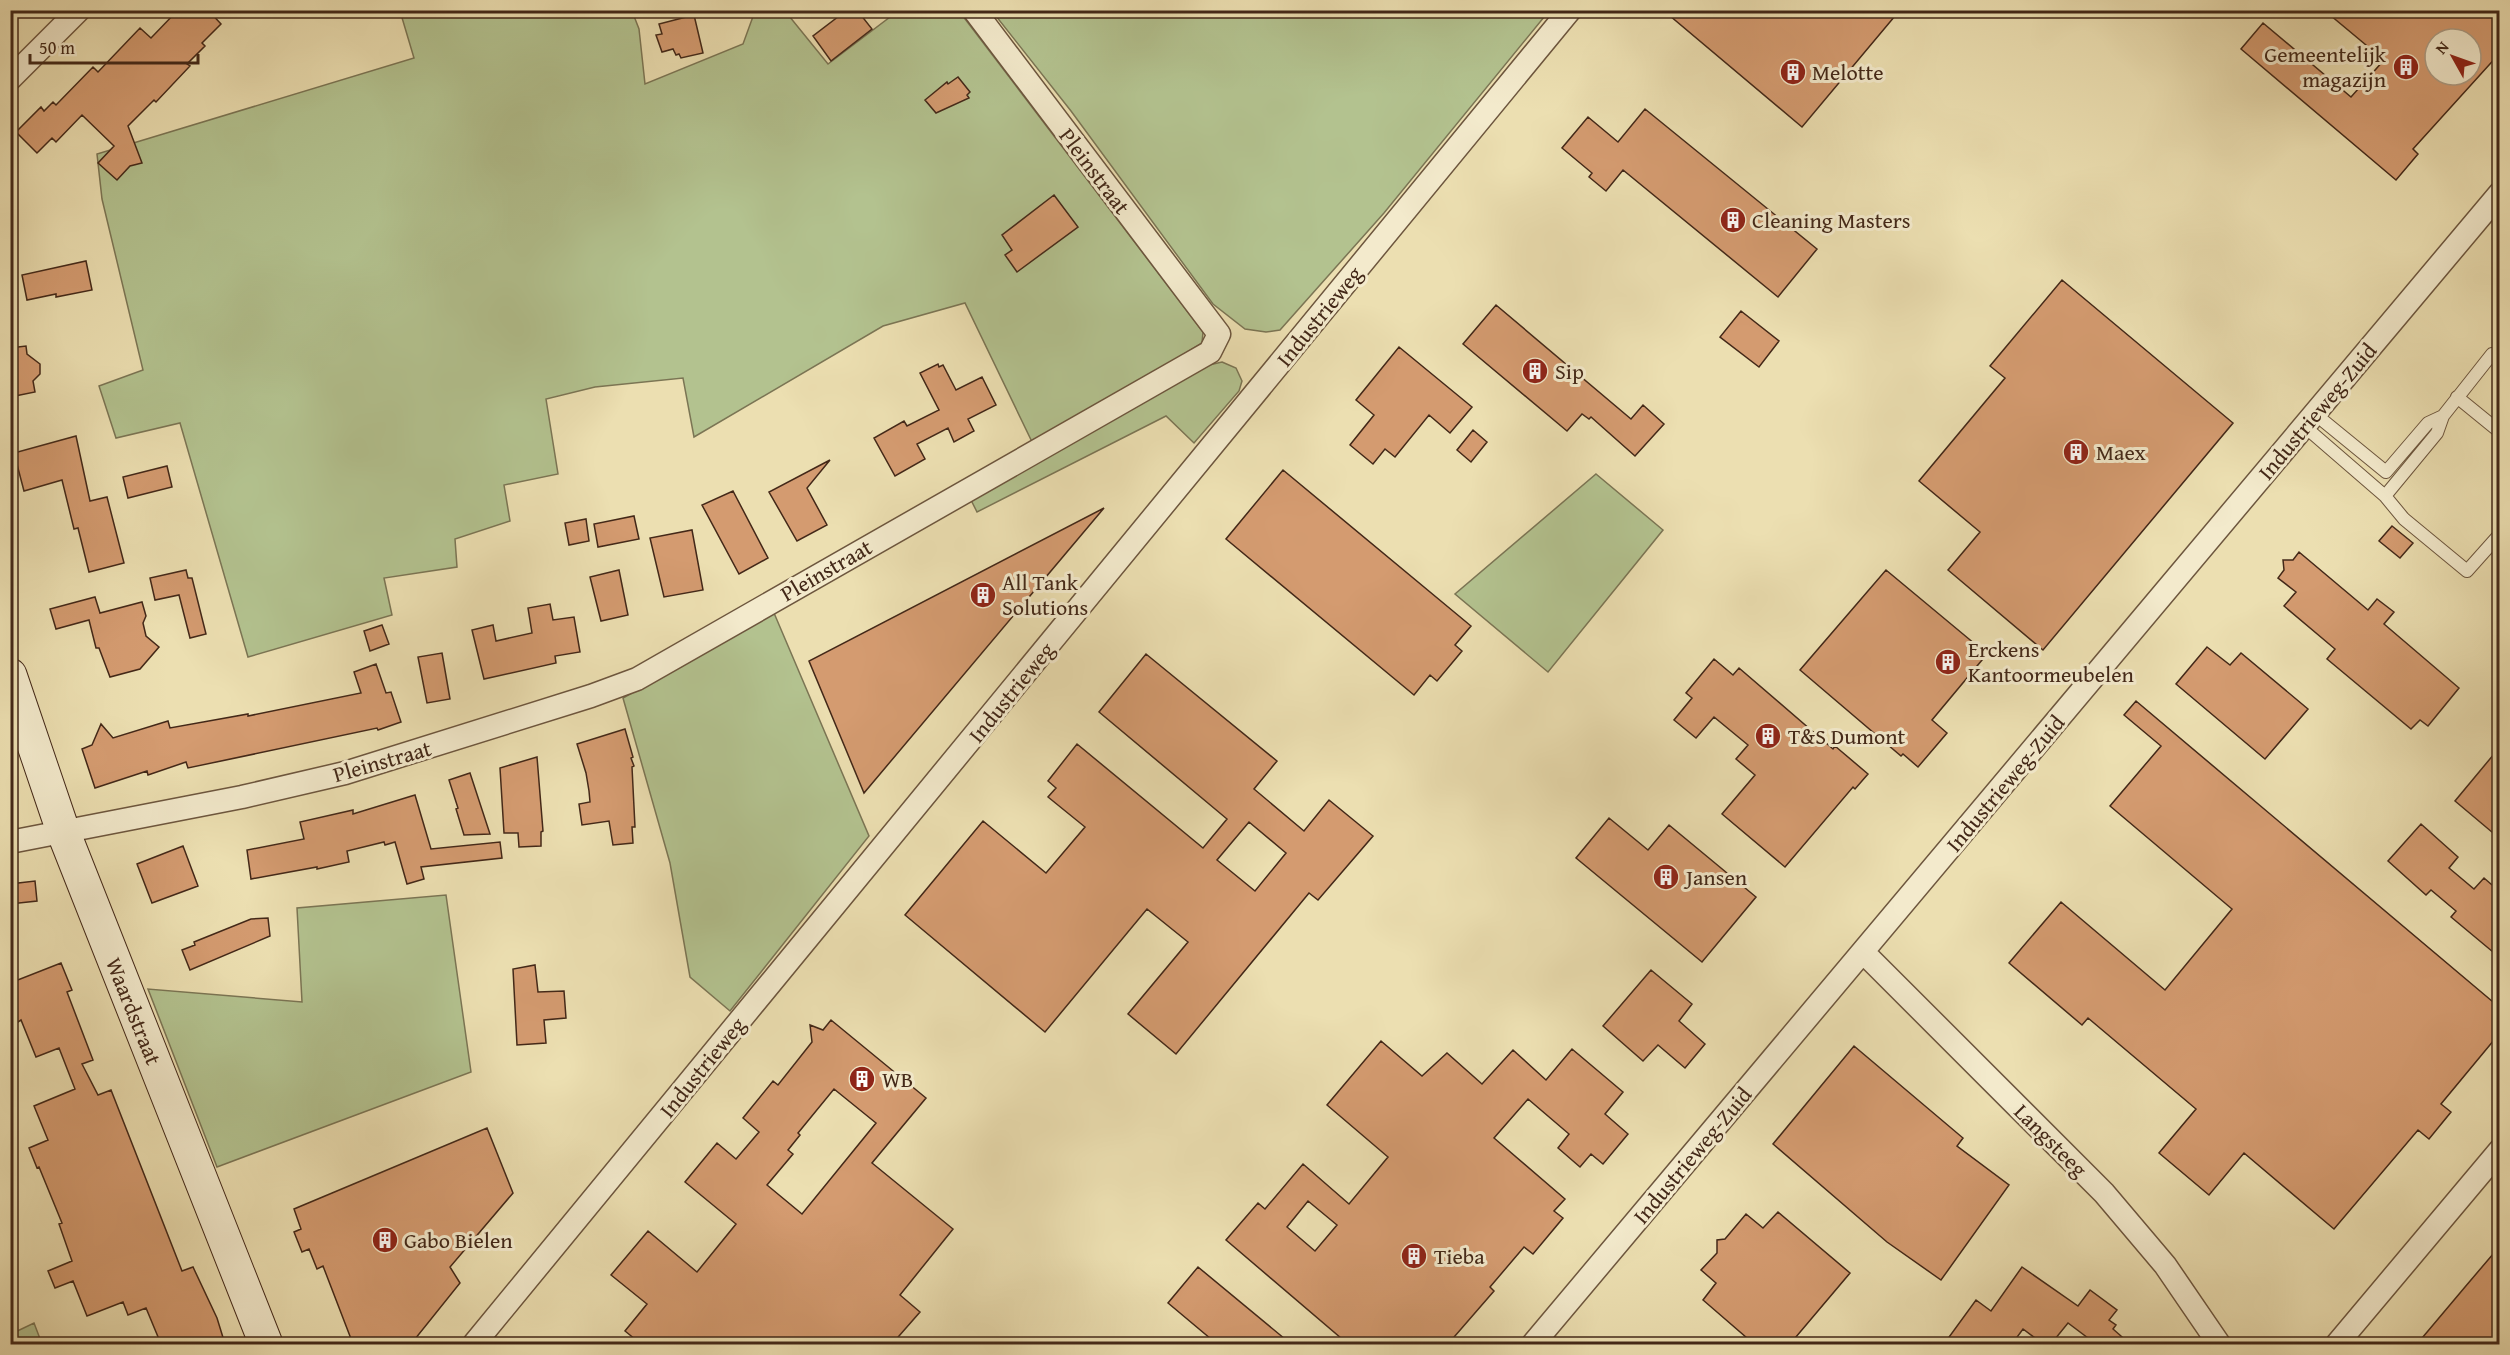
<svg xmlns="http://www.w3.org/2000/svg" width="2510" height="1355" viewBox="0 0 2510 1355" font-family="'Gentium Book Plus',serif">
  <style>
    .green { fill: #b3c28f; stroke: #7b7554; stroke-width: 1.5 }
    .building { fill: #d49b70; stroke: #432818; stroke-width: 1.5; fill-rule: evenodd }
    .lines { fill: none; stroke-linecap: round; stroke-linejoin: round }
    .lane-casing { stroke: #6d563e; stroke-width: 14 }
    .street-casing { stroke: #6d563e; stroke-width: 25 }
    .secondary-casing { stroke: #432818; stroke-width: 35 }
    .lane { stroke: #f3eacc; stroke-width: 12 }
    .street { stroke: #f3eacc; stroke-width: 22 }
    .secondary { stroke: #f3eacc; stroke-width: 33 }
    .labels { text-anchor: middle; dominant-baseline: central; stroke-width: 6; stroke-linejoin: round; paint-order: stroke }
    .poi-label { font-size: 22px; fill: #432818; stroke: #f3eacc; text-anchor: start }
    .street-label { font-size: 22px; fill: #432818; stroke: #f3eacc }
  </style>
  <rect width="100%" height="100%" fill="#ecdfb1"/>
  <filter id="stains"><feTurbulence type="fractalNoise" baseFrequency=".00333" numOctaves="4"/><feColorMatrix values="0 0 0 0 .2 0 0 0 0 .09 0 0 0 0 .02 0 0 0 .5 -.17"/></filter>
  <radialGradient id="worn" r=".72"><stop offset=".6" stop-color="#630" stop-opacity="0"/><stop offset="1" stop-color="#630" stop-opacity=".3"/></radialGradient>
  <path class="green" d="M400,11H632L639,29L645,84L743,44L755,11H785L828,64L898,11H959L1203,332L1202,343L1034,446L965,303L883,326L694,437L683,378L595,387L546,399L558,474L504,485L510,521L455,539L457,567L384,578L392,615L248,657L180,423L116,438L99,386L143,370L102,199L97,154L414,58Z
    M992,11H1549L1384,213L1280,330L1266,332L1245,329L1213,304L1071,111Z
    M1222,362L1236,368L1242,381L1239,391L1194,443L1166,416L977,512L971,500L1209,365Z
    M1596,474L1663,530L1548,672L1455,594Z
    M774,613L869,836L730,1011L690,977L670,863L623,698Z
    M446,895L471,1072L217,1167L148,989L302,1002L297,908Z
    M34,1323L42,1344H11V1334Z"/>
  <path class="building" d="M178,10H208L221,24L202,43L205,46L187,64L190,66L156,102L154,100L128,126L142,163L130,166L117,180L98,163L114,146L82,115L56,142L52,138L37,153L16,132L41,107L44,111L53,102L56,105L93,67L98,72L140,28L151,38Z
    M847,10H857L872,29L831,61L813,36Z
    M1663,10H1900L1802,127Z
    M2324,10H2499V54L2413,149L2418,154L2396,180L2241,49L2263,23L2351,97L2384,60ZM2435,39H2471V75H2435Z
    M694,15L703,53L681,58L679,54L676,55L673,49L662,52L656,35L662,34L659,24Z
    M958,77L970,92L967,95L969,98L936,113L925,100L947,82L948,84Z
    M1645,109L1817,249L1778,297L1623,170L1606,191L1589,177L1592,173L1562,148L1588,117L1618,142Z
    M1054,195L1078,227L1017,272L1005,255L1012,250L1002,235Z
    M86,261L92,290L56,297V294L27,300L22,275Z
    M2062,280L2233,423L2043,650L1948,570L1980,532L1919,481L2005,378L1990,366Z
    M1496,305L1631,419L1643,405L1664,424L1635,456L1591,417L1589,419L1582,414L1567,431L1463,344Z
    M1741,311L1779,341L1759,367L1720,337Z
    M26,346L27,354L40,364V374L33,381L35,392L10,397V348Z
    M1399,347L1472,407L1450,433L1429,415L1395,457L1385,449L1373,464L1350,445L1374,415L1356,400Z
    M938,364L939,367L943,365L956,390L982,377L996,405L968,419L974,431L954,442L948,428L917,444L925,459L895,476L874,438L904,421L907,426L939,410L920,373Z
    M1473,430L1487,442L1471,462L1457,450Z
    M76,436L90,501L107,497L124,563L89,572L78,528L74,529L62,480L24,491L14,453Z
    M830,460L807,488L827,525L797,541L769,492Z
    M167,466L172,487L128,498L123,477Z
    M1283,470L1471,626L1455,645L1462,651L1437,681L1430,675L1414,695L1226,539Z
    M733,491L768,558L739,574L702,505Z
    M1104,508L864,793L809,661Z
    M634,516L639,539L598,547L594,524Z
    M586,519L589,541L569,545L565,523Z
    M2392,526L2413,543L2400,558L2379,541Z
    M692,530L703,590L664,597L650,538Z
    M2299,552L2368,610L2377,599L2394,612L2384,624L2459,688L2428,726L2420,720L2411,729L2327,659L2335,649L2284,606L2296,592L2278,578L2284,570L2283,560H2293Z
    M186,570L188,578H192L206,634L190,638L179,595L155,600L150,578Z
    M619,570L628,615L601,621L590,577Z
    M1886,570L1987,654L1932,720L1947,733L1918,767L1903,754L1901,756L1800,670Z
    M95,597L100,613L142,602L146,616L143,623L146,636L159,647L140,669L110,677L99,648H96L89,620L56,629L50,609Z
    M550,604L553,620L574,617L580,652L555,656L556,663L484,679L472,630L493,625L496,641L532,633L528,608Z
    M382,625L389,644L370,651L364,631Z
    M2207,647L2230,665L2241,653L2308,709L2265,759L2176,684Z
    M442,653L450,699L427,703L418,657Z
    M1146,654L1277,761L1254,789L1304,831L1329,800L1373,836L1318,900L1309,893L1176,1054L1128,1014L1188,942L1147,909L1045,1032L905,915L983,821L1046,873L1085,827L1048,797L1056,788L1048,781L1077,744L1203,848L1227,819L1099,712ZM1249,822L1286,853L1255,891L1217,860Z
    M1714,659L1733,675L1739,668L1833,749L1835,746L1868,774L1855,789L1853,787L1785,867L1722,814L1755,775L1736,759L1748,745L1714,717L1696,738L1674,720L1692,698L1686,693Z
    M376,664L386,693L391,692L401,722L378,730L377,728L188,768L186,762L148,775L147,771L95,788L82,749L92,745L101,724L113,738L168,721L170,728L248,714V716L361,693L354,672Z
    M2136,701L2499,1007V1034L2441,1104L2451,1112L2429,1139L2418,1130L2334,1229L2244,1153L2209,1195L2159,1153L2196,1109L2088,1018L2082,1025L2009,963L2061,902L2165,990L2232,909L2110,806L2161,746L2124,715Z
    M625,729L633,757L631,758L634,766L632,767L635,827H632L633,843L613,845L609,821L582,825L579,804L590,802L589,791L586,773L577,744Z
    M2499,748V838L2455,801Z
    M537,757L543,831L541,832V846L519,847L518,833H504L500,768Z
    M470,773L490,834L464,835L456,809L458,808L449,780Z
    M415,795L431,849L500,842L502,858L421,867L424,879L407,884L395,842L385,845L384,842L347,851L349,862L317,869V867L251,879L247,850L304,839L300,822L353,810V814Z
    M1609,818L1648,850L1669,825L1756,897L1702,962L1576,858Z
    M2421,824L2458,857L2449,868L2474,889L2484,878L2499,891V957L2451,917L2456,911L2431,890L2426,895L2388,861Z
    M183,846L198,886L152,903L137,864Z
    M35,881L37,901L10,904V884Z
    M268,918L270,936L190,970L182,950L195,945L194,942L251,919Z
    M61,963L72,990L67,992L93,1060L82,1064L98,1095L111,1090L182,1271L193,1267L217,1318L225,1344H161L146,1308L128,1315L123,1302L87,1316L73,1281L55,1288L48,1271L72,1261L59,1224L62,1223L39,1167L37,1168L29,1148L48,1140L34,1106L75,1089L59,1048L36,1057L21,1020L18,1022L10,1003V983Z
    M535,965L538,992L564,991L566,1018L544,1020L546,1043L517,1045L513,969Z
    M1651,970L1692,1004L1679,1021L1705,1044L1685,1068L1658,1045L1643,1061L1603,1026Z
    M831,1020L926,1098L872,1163L953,1229L900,1295L920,1312L892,1344H641L625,1331L647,1304L611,1275L648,1231L697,1272L736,1224L685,1182L717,1143L736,1159L759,1132L743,1118L773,1081L778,1085L812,1042L810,1025L823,1030ZM834,1089L876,1123L802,1214L767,1185L793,1154L788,1150L800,1135L798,1133Z
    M1381,1041L1422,1076L1447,1053L1482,1084L1513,1050L1546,1080L1572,1049L1623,1092L1605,1114L1628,1134L1603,1164L1591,1154L1580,1167L1558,1148L1569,1134L1528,1099L1494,1138L1565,1199L1554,1211L1563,1218L1533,1254L1524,1247L1490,1287L1494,1291L1448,1344H1348L1226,1240L1258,1203L1265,1209L1303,1164L1349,1204L1388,1157L1327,1105ZM1308,1201L1337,1225L1315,1251L1287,1227Z
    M1854,1046L1963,1138L1957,1146L2009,1185L1941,1280L1887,1242L1773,1144Z
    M487,1128L513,1193L450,1267L460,1283L411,1344H353L323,1266L317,1269L309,1249L302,1252L294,1232L301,1229L294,1209Z
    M1778,1212L1850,1273L1790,1344H1754L1703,1300L1716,1283L1701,1270L1717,1253V1240L1725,1239L1746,1214L1763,1228Z
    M2499,1247V1344H2417L2465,1287Z
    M1198,1267L1291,1344H1217L1168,1303Z
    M2022,1267L2078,1306L2090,1290L2117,1310L2109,1320L2116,1325L2113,1329L2130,1344H2096L2068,1323L2051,1344H2043L2023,1329L2012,1344H1944L1976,1300L1991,1311Z"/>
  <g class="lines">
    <g class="lane-casing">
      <path id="lane" d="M2457,397L2500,432
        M2315,414L2386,472L2428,423L2443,416
        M2304,426L2385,496L2404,519L2467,571L2500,534
        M2385,496L2437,433L2443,416L2492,354L2500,360"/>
    </g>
    <g class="street-casing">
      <path id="street" d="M10,79L79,10
        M10,842L242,797L345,773L591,696L637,679L1210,352L1219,334L974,10
        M1863,952L2104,1193L2165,1265L2219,1344
        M474,1344L1570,10
        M1533,1344L2500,193
        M2337,1344L2500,1150"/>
    </g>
    <g class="secondary-casing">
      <path id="secondary" d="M10,675L63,831L266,1344"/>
    </g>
    <use href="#lane" class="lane"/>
    <use href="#street" class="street"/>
    <use href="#secondary" class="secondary"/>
  </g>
  <defs>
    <g id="building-disc" transform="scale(1.35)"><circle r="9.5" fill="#8f2418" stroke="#f3eacc"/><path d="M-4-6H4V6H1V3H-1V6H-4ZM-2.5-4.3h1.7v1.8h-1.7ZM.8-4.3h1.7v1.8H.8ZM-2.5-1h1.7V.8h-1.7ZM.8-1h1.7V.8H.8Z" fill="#fff"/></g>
  </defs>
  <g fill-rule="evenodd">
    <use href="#building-disc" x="2406" y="67"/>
    <use href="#building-disc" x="1793" y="72"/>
    <use href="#building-disc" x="1733" y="220"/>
    <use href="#building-disc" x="1535" y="371"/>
    <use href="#building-disc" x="2076" y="452"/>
    <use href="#building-disc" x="983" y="595"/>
    <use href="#building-disc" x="1948" y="662"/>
    <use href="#building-disc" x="1768" y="736"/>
    <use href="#building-disc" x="1666" y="877"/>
    <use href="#building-disc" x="862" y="1079"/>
    <use href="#building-disc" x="385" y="1240"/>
    <use href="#building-disc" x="1414" y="1256"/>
  </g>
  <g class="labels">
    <g class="poi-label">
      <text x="2386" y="54" text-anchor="end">Gemeentelijk<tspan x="2386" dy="25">magazijn</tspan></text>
      <text x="1812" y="72">Melotte</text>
      <text x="1752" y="220">Cleaning Masters</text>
      <text x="1555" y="371">Sip</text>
      <text x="2096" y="452">Maex</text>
      <text x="1002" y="582">All Tank<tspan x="1002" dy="25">Solutions</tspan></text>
      <text x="1968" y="649">Erckens<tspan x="1968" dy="25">Kantoormeubelen</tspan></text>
      <text x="1788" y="736">T&amp;S Dumont</text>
      <text x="1686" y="877">Jansen</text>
      <text x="882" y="1079">WB</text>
      <text x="404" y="1240">Gabo Bielen</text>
      <text x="1434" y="1256">Tieba</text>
    </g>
    <g class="street-label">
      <text transform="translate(1095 171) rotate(53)">Pleinstraat</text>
      <text transform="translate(1319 316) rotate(-51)">Industrieweg</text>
      <text transform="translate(2317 411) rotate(-50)">Industrieweg-Zuid</text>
      <text transform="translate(826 570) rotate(-30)">Pleinstraat</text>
      <text transform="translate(1011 692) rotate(-51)">Industrieweg</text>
      <text transform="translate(382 761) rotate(-16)">Pleinstraat</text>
      <text transform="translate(2005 783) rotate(-50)">Industrieweg-Zuid</text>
      <text transform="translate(134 1011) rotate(68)">Waardstraat</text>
      <text transform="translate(702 1067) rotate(-51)">Industrieweg</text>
      <text transform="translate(2051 1140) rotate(45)">Langsteeg</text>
      <text transform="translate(1692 1155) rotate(-50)">Industrieweg-Zuid</text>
    </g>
  </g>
  <rect width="2510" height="1355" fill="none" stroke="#ecdfb1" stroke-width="36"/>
  <rect x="12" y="12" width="2486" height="1331" fill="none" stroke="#432818" stroke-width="3"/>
  <rect x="18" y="18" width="2474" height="1319" fill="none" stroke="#432818" stroke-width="1.5"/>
  <g transform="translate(2453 57) rotate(310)"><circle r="28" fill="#f3eacc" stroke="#ad9c84" stroke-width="1.5"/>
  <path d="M0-4.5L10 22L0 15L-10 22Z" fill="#8f2418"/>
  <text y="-9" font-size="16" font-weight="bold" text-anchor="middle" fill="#432818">N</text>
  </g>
  <path d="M30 54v9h168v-9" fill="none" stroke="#432818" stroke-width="3"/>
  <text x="39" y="54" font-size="18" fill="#432818" stroke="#f3eacc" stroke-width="4.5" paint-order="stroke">50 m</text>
  <rect width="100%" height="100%" filter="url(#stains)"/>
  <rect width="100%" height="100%" fill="url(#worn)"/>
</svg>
